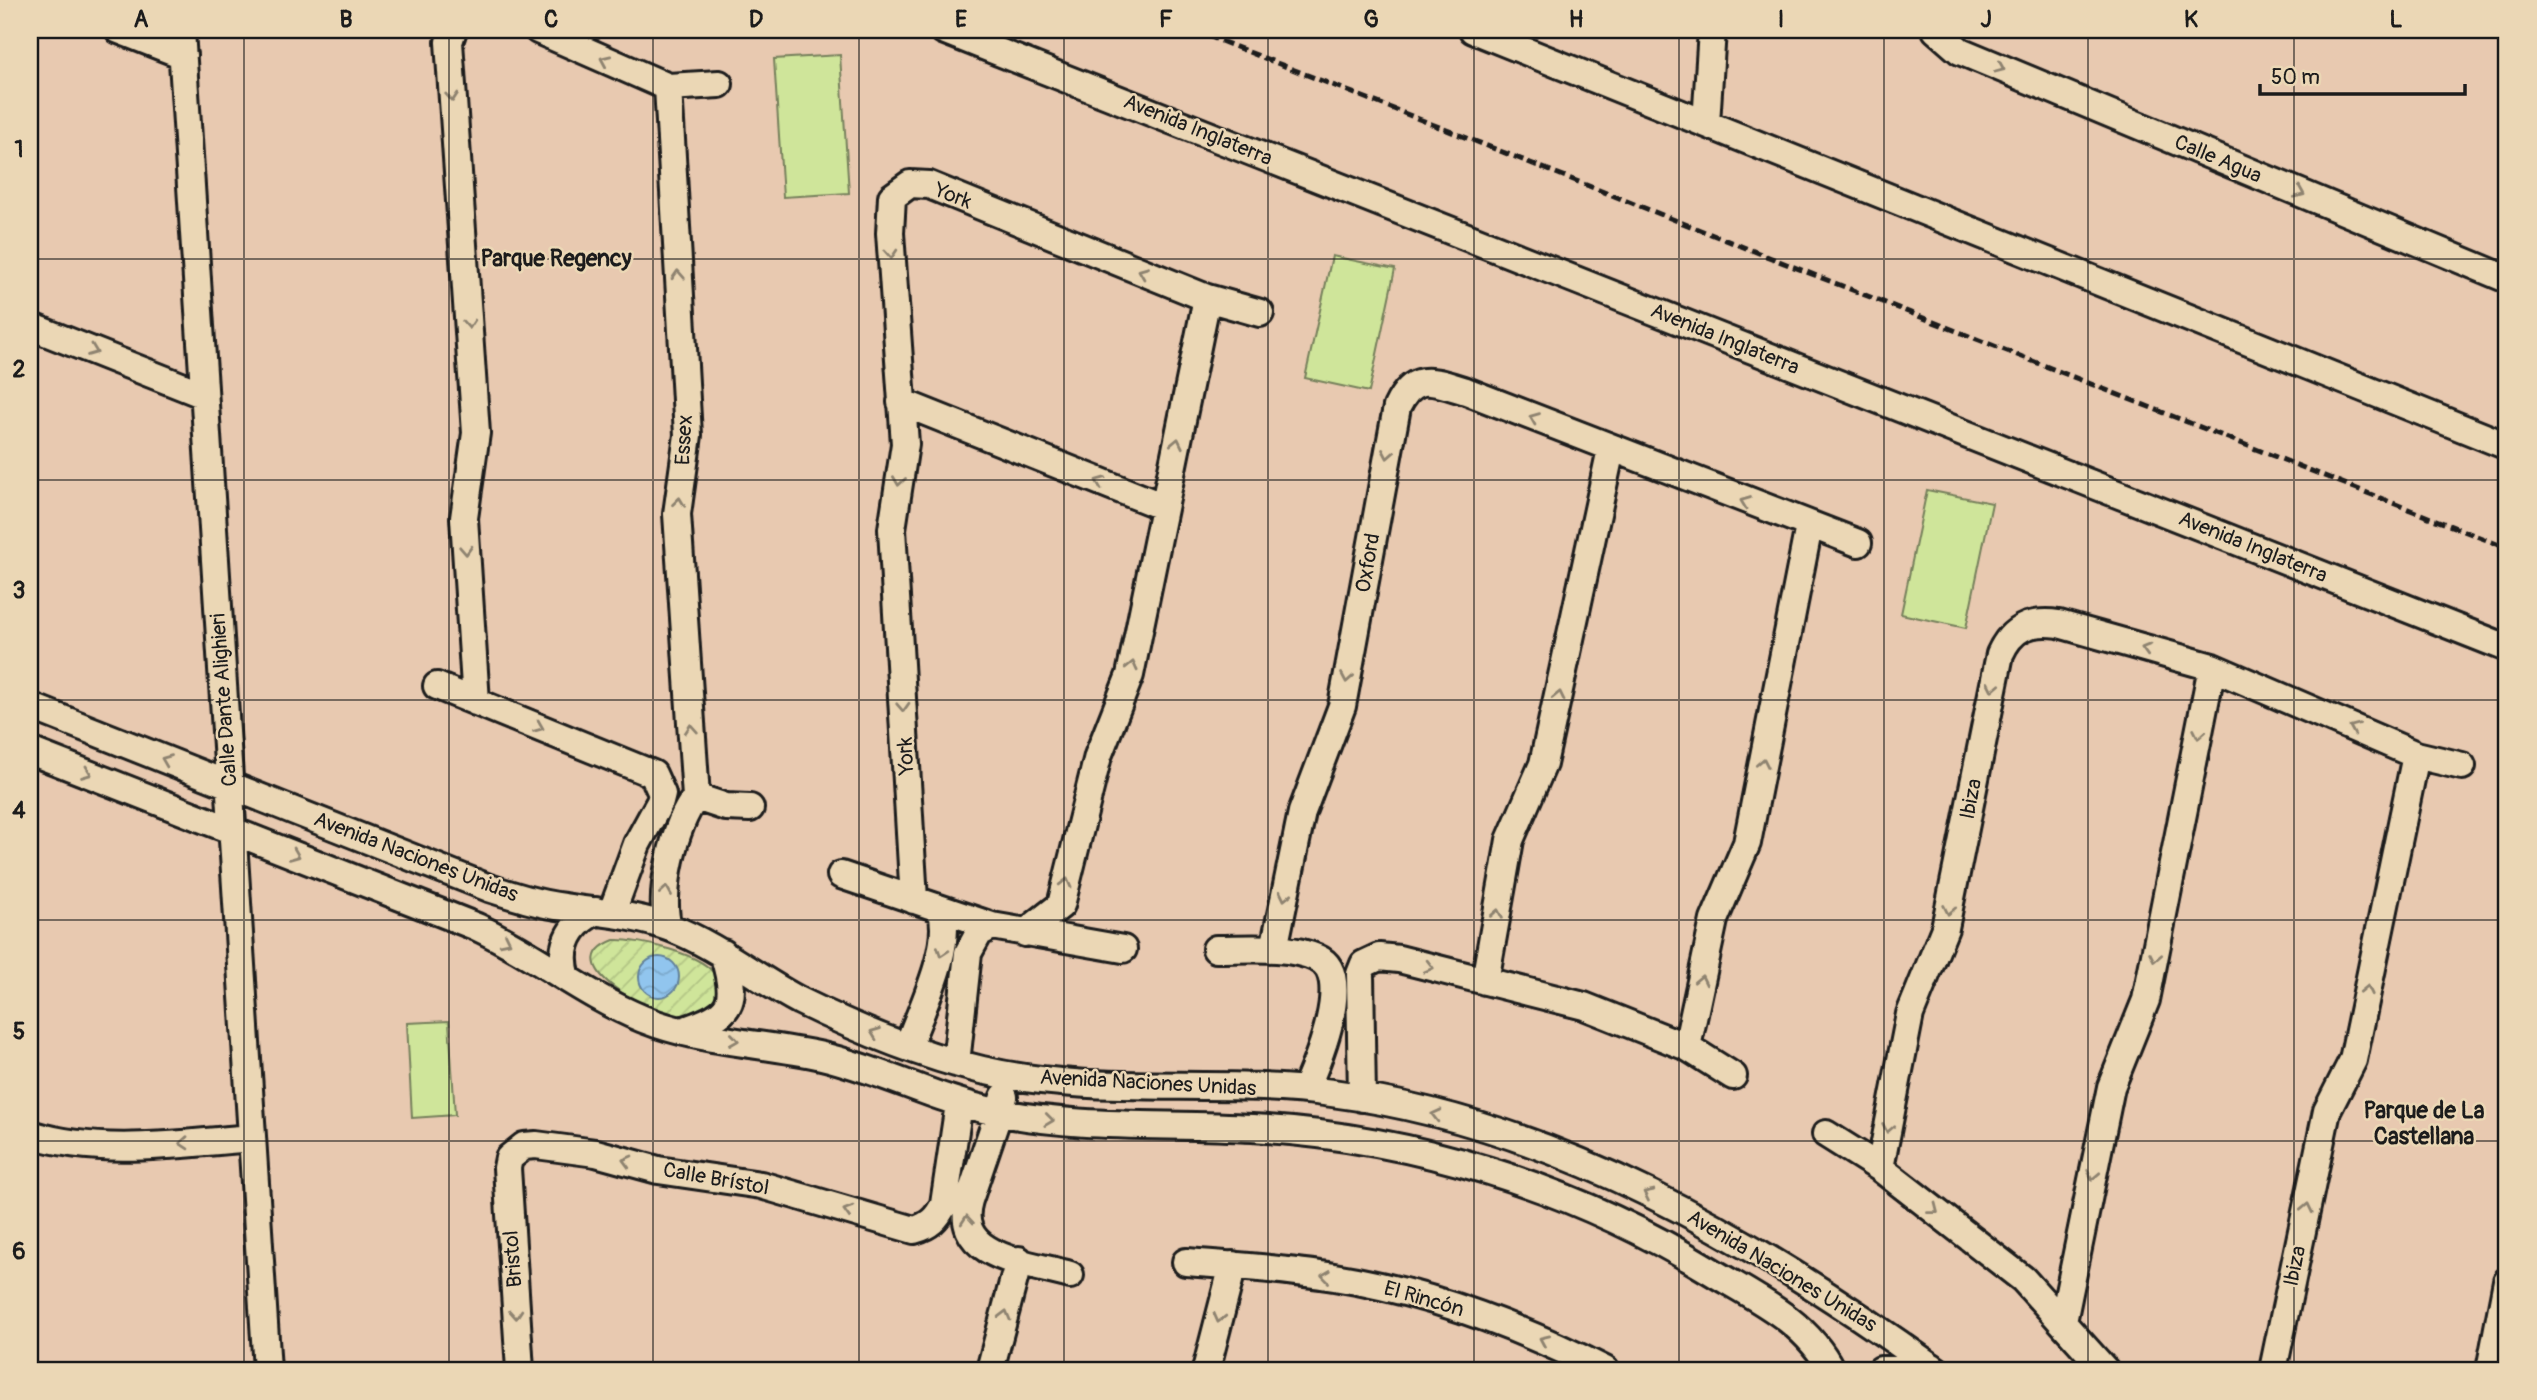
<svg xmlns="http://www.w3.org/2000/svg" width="2537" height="1400" viewBox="0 0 2537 1400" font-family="Pangolin,sans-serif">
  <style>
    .grass { fill: #cfe59a; stroke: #76805b; stroke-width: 2 }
    .garden { fill: url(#garden-furrows); stroke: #76805b; stroke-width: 2 }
    .water { fill: url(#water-waves); stroke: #62819a; stroke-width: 2 }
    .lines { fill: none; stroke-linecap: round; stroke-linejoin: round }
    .minor-casing { stroke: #1c1c1c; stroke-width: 32 }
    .minor { stroke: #ebd7b5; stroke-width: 26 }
    .rail { stroke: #1c1c1c; stroke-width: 5; stroke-dasharray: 10 5; stroke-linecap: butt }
    .oneway { stroke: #8e8370 }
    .grid { fill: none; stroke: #1c1c1c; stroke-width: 2; stroke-opacity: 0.55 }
    .labels { text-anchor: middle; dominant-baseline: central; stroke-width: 5; stroke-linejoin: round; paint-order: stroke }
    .street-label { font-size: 21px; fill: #1c1c1c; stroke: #ebd7b5 }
    .neighbourhood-label { font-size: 23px; font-weight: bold; fill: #1c1c1c; stroke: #ebd7b5 }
    .neatline { fill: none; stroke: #1c1c1c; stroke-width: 2.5 }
    .grid-label { font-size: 23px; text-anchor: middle; font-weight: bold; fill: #1c1c1c }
  </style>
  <defs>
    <pattern id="garden-furrows" width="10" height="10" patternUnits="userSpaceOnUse" patternTransform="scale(1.75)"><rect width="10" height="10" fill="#cfe59a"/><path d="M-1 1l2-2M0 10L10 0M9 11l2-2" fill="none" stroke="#b1c484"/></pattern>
    <pattern id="water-waves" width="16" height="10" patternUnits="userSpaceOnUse" patternTransform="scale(1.75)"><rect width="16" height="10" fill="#91c5ee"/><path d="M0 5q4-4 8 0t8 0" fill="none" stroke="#7ca9cc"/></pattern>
  </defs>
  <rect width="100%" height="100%" fill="#e8c9b0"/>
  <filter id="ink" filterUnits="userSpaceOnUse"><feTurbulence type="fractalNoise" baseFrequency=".0143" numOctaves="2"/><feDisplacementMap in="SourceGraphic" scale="14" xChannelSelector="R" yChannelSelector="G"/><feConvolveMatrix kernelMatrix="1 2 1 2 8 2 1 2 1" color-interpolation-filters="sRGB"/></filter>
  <g filter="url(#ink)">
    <path class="grass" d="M840,55L849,193L783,197L774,59Z
      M1332,256L1395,269L1369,392L1305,378Z
      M1927,490L1992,503L1966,628L1901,614Z
      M449,1021L455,1115L412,1118L407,1023Z"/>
    <path class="garden" d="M614,940C638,939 706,954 716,977C720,985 721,996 722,1005C711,1008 692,1018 680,1017C654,1016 552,964 614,940Z"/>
    <path class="water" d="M639 977a20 20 0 1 1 40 0a20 20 0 1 1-40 0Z"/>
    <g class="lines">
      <g class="minor-casing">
        <path id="minor" d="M119,30L183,55
          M181,30L267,1370
          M453,30L449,42L476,433L464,518L476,702
          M538,30L668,87L719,84
          M943,30L2507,648
          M1473,30L2507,446
          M1936,30L1960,51L2507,279
          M668,87L688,435L677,514L696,797C674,824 658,894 668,927
          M1706,123L1712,30
          M30,326L204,395
          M901,402L1164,507
          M437,686L653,774L662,794L660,802L637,844L612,912
          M30,706L489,888C514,896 539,904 564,907C602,913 636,915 671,928C718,946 756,978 800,1001C857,1029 920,1055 982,1070C1097,1097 1216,1077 1332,1093C1555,1122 1757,1241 1936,1370
          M30,751L477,927C535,954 584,995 643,1019C700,1042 763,1043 822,1056C882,1070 936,1100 997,1112C1081,1129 1166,1123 1252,1128C1413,1137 1571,1186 1709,1270C1755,1298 1807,1321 1831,1370
          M696,797L726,807L750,808
          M841,875L992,926L1123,949
          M914,900L892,529L905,444L890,233L892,197L910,184L929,185L1207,298L1260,313
          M1025,933L1061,905L1098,756L1130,675L1207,298
          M1216,949C1248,949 1287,945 1317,958C1355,974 1317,1063 1305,1090
          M1274,949L1302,812L1342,706L1397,407C1414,371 1433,381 1466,391L1858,543
          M567,978C558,949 568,925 596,911
          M1485,981L1510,840L1543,764L1611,449
          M682,1031C733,1014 739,1005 723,953
          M908,1046C921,1009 954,945 941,909
          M1687,1047L1714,920L1747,843L1809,526
          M956,1063L968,953L979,933L992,926
          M1004,1097L969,1200C952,1258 1029,1263 1070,1275
          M1362,1098L1360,974L1364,964L1379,957L1399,959L1584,1006L1687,1047L1733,1076
          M30,1134C102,1156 177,1144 252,1138
          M1826,1134L1880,1168L2023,1279L2105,1370
          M1880,1168L1910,1014L1945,928L2000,654C2012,627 2031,620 2059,624L2212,667L2416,755L2462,766
          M1186,1262C1236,1266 1285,1269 1334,1277C1429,1292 1520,1327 1605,1370
          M2063,1322L2111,1087L2146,1000L2212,667
          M520,1370L507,1168L509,1158L524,1146L536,1145L596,1153L658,1170L761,1185L914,1230C929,1226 937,1219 944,1204L959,1104
          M990,1370L1019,1260
          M1206,1370L1233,1265
          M1881,1370L1932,1367
          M2273,1370L2327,1111L2353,1060L2416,755
          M2490,1370L2507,1281"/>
      </g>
      <use href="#minor" class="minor"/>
      <path class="rail" d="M1193,30L2507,548"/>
    </g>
    <defs><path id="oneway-chevron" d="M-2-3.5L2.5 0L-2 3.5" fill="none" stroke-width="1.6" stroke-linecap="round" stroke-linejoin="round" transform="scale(1.75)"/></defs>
    <g class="oneway">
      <use href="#oneway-chevron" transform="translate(605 60) rotate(-156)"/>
      <use href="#oneway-chevron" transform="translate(2000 68) rotate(23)"/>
      <use href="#oneway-chevron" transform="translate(452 97) rotate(86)"/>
      <use href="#oneway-chevron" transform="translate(2300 193) rotate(23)"/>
      <use href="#oneway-chevron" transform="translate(891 254) rotate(86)"/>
      <use href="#oneway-chevron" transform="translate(1143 272) rotate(-158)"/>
      <use href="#oneway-chevron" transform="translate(678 275) rotate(-93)"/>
      <use href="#oneway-chevron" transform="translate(469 324) rotate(86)"/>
      <use href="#oneway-chevron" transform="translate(93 351) rotate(21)"/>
      <use href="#oneway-chevron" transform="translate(1534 418) rotate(-158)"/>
      <use href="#oneway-chevron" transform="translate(1177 443) rotate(-78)"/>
      <use href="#oneway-chevron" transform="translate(1388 454) rotate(100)"/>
      <use href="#oneway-chevron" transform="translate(899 481) rotate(98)"/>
      <use href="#oneway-chevron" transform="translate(1100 482) rotate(-158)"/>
      <use href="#oneway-chevron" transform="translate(679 502) rotate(-83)"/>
      <use href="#oneway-chevron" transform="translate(1745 502) rotate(-159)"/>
      <use href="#oneway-chevron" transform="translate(466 550) rotate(87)"/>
      <use href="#oneway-chevron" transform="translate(2146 649) rotate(-164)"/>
      <use href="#oneway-chevron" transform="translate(1132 666) rotate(-77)"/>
      <use href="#oneway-chevron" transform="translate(1347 678) rotate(100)"/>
      <use href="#oneway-chevron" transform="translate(1993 687) rotate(101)"/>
      <use href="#oneway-chevron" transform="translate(1559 696) rotate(-78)"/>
      <use href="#oneway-chevron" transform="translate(903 707) rotate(87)"/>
      <use href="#oneway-chevron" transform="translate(539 727) rotate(22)"/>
      <use href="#oneway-chevron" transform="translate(2354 728) rotate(-157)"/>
      <use href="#oneway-chevron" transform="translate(691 729) rotate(-94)"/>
      <use href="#oneway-chevron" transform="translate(2199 734) rotate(101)"/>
      <use href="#oneway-chevron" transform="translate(166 760) rotate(-158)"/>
      <use href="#oneway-chevron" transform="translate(1763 763) rotate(-79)"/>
      <use href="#oneway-chevron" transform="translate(87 773) rotate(21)"/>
      <use href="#oneway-chevron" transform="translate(295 855) rotate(22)"/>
      <use href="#oneway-chevron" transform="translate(1066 883) rotate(-76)"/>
      <use href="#oneway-chevron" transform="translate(666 891) rotate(-81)"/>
      <use href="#oneway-chevron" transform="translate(1285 896) rotate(102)"/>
      <use href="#oneway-chevron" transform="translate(1949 910) rotate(101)"/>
      <use href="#oneway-chevron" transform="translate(1497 914) rotate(-80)"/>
      <use href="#oneway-chevron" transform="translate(506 941) rotate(26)"/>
      <use href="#oneway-chevron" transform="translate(942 952) rotate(109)"/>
      <use href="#oneway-chevron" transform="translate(2155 957) rotate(101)"/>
      <use href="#oneway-chevron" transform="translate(1429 967) rotate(14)"/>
      <use href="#oneway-chevron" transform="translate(1701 980) rotate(-78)"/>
      <use href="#oneway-chevron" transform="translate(2367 990) rotate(-78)"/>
      <use href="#oneway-chevron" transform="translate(875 1033) rotate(-159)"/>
      <use href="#oneway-chevron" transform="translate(734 1040) rotate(8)"/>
      <use href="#oneway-chevron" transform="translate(1436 1115) rotate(-166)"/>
      <use href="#oneway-chevron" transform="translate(1049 1120) rotate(7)"/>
      <use href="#oneway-chevron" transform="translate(1888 1128) rotate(101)"/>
      <use href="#oneway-chevron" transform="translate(184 1143) rotate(176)"/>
      <use href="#oneway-chevron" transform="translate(627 1161) rotate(-165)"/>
      <use href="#oneway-chevron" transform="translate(2093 1175) rotate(102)"/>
      <use href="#oneway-chevron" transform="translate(1648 1194) rotate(-154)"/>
      <use href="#oneway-chevron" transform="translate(2307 1208) rotate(-78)"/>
      <use href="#oneway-chevron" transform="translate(1934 1210) rotate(38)"/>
      <use href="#oneway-chevron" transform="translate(848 1211) rotate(-164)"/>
      <use href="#oneway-chevron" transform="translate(967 1220) rotate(-95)"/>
      <use href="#oneway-chevron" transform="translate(1326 1276) rotate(-172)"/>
      <use href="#oneway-chevron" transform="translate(516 1314) rotate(86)"/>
      <use href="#oneway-chevron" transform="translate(1005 1315) rotate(-75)"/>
      <use href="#oneway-chevron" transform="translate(1219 1318) rotate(104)"/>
      <use href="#oneway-chevron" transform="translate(1544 1340) rotate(-156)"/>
    </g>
  </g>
  <path class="grid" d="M244,30V1370M449,30V1370M653,30V1370M859,30V1370M1064,30V1370M1268,30V1370M1474,30V1370M1679,30V1370M1884,30V1370M2088,30V1370M2294,30V1370M30,259H2507M30,480H2507M30,700H2507M30,920H2507M30,1141H2507"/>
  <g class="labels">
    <g class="street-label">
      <text transform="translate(1198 130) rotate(22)">Avenida Inglaterra</text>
      <text transform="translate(2218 159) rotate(23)">Calle Agua</text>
      <text transform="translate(953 196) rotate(21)">York</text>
      <text transform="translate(1725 339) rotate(22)">Avenida Inglaterra</text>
      <text transform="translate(684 440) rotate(-87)">Essex</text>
      <text transform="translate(2253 547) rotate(22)">Avenida Inglaterra</text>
      <text transform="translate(1368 563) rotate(-80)">Oxford</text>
      <text transform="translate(224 700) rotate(-94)">Calle Dante Alighieri</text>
      <text transform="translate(906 756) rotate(-93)">York</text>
      <text transform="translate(1971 799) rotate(-79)">Ibiza</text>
      <text transform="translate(416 857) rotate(21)">Avenida Naciones Unidas</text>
      <text transform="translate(1148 1083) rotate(3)">Avenida Naciones Unidas</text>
      <text transform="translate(716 1179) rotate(10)">Calle Brístol</text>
      <text transform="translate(513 1259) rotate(-94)">Bristol</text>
      <text transform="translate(2295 1266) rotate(-78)">Ibiza</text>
      <text transform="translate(1782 1271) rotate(31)">Avenida Naciones Unidas</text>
      <text transform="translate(1424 1299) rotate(16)">El Rincón</text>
    </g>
    <g class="neighbourhood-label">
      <text x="556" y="258">Parque Regency</text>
      <text x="2424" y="1110">Parque de La<tspan x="2424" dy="26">Castellana</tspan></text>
    </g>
  </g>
  <rect width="2537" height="1400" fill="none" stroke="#ebd7b5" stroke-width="77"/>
  <path d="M2260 84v10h205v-10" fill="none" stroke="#1c1c1c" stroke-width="3.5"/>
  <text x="2271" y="84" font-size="21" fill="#1c1c1c" stroke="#ebd7b5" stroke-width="5" paint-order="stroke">50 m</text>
  <rect x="38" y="38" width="2460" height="1324" class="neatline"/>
  <g class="grid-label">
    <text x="141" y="27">A</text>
    <text x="346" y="27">B</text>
    <text x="551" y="27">C</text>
    <text x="756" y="27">D</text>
    <text x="961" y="27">E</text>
    <text x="1166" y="27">F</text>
    <text x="1371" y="27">G</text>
    <text x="1576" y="27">H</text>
    <text x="1781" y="27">I</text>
    <text x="1986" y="27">J</text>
    <text x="2191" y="27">K</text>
    <text x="2396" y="27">L</text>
    <text x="19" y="157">1</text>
    <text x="19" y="377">2</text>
    <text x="19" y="598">3</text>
    <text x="19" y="818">4</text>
    <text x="19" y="1039">5</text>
    <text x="19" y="1259">6</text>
  </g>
</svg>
